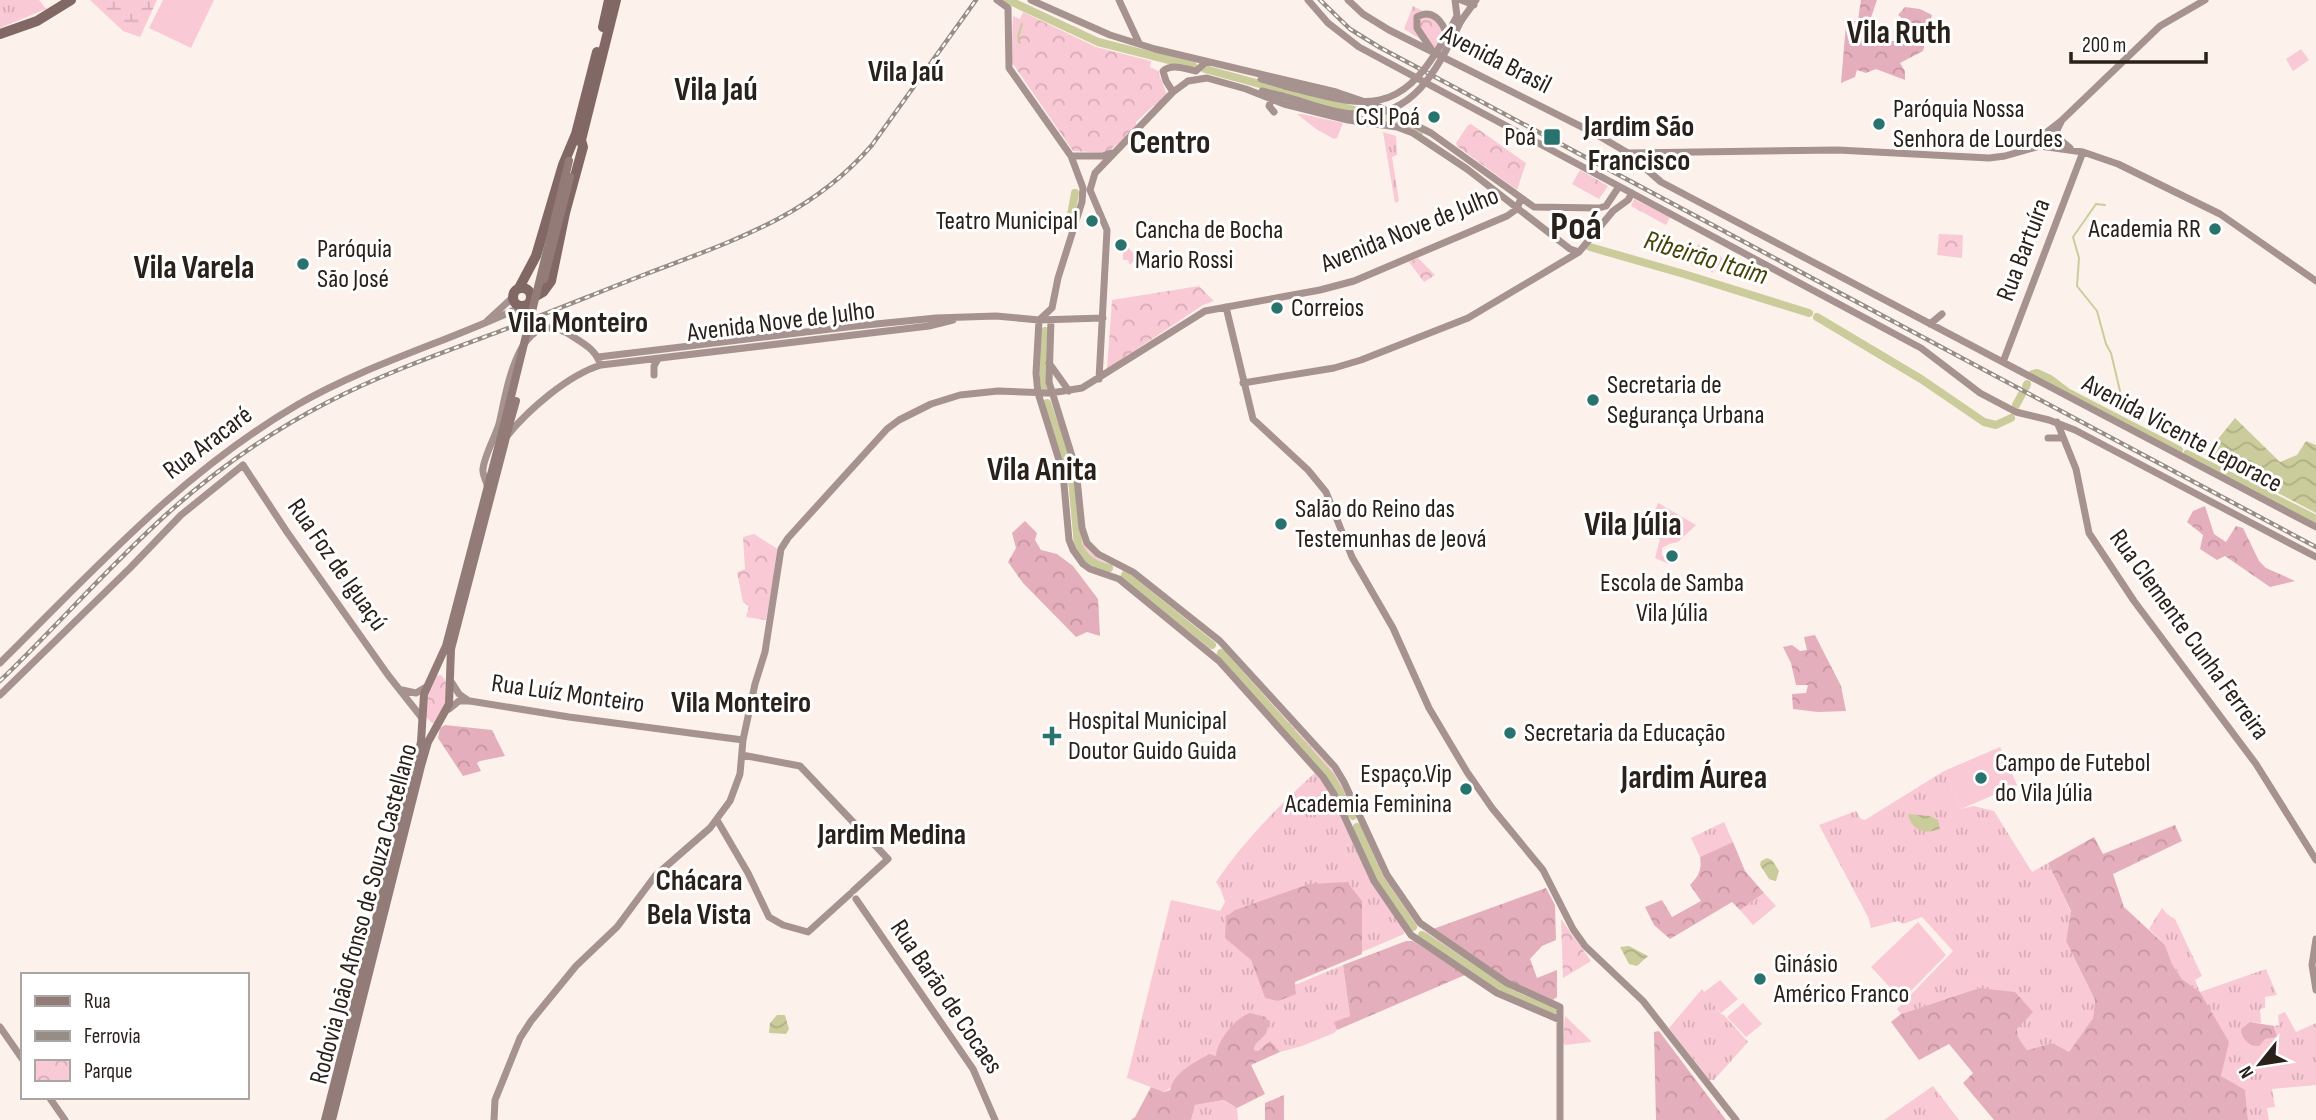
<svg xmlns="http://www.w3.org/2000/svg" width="2316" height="1120" viewBox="0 0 2316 1120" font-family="'Sofia Sans Condensed',sans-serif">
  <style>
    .grass { fill: url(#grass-tufts) }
    .forest { fill: url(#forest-crowns) }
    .wetland { fill: url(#wetland-marsh) }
    .park { fill: url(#park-crowns) }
    .pitch { fill: #f9c9d5 }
    .water { fill: url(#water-waves) }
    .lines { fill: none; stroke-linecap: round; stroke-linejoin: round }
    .stream { stroke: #cbcc9b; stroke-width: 2 }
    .river { stroke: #cbcc9b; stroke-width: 8 }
    .secondary { stroke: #a69390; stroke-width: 7 }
    .primary { stroke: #937c78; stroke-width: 8 }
    .highway { stroke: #826864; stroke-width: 10 }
    .rail-casing { stroke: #968d86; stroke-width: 4.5 }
    .rail { stroke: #fff; stroke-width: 2; stroke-dasharray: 5; stroke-linecap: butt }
    .secondary-bridge { stroke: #a69390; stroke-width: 7 }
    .primary-bridge { stroke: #937c78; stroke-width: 8 }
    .poi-dot { fill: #29736e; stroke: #fff; stroke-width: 2.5 }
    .labels { text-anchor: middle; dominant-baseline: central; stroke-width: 6; stroke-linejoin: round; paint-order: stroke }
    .street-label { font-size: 26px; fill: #2a211b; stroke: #fff }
    .poi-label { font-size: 26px; fill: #2a211b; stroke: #fff; text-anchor: start }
    .water-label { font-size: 28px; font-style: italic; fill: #454408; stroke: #fff }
    .quarter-label { font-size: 30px; font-weight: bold; fill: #2a211b; stroke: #fff }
    .district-label { font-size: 33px; font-weight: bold; fill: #2a211b; stroke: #fff }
    .town-label { font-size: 40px; font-weight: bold; fill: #2a211b; stroke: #fff }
  </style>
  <defs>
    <pattern id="grass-tufts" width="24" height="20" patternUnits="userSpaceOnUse" patternTransform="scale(1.75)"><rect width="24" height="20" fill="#f9c9d5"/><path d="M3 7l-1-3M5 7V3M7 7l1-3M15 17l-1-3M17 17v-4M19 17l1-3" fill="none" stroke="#d6acb6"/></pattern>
    <pattern id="forest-crowns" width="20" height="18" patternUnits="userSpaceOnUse" patternTransform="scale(1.75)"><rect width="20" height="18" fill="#e5aebc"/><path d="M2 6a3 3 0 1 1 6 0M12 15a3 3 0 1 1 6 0" fill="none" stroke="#c595a1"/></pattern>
    <pattern id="wetland-marsh" width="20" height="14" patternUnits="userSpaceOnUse" patternTransform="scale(1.75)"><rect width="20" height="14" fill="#f9c9d5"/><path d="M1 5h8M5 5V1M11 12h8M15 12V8" fill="none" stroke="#d6acb6"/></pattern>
    <pattern id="park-crowns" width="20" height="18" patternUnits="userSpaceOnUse" patternTransform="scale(1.75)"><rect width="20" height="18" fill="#f9c9d5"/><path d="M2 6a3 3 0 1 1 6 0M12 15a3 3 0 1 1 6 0" fill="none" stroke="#d6acb6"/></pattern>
    <pattern id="water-waves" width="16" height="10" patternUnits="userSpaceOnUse" patternTransform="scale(1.75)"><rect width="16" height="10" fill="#cbcc9b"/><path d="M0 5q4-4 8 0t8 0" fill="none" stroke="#aeaf85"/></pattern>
  </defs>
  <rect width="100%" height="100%" fill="#fcf2eb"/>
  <path class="grass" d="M0,0H39L46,9L0,28Z
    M1017,0L1099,38L1154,54V56L1101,41Z
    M1383,132L1396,136L1397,155L1392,157L1399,201L1395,203Z
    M1047,330L1046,390H1043L1042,361L1044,331Z
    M1043,401H1050C1058,423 1068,445 1073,468C1080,505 1066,549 1112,565L1111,572C1093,568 1082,561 1074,543L1067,469Z
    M1649,525L1656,527L1669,544L1662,548V555L1665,558L1668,557L1669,564L1655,558L1660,539L1646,533Z
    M1122,570L1214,642V646L1210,649L1124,579Z
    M1223,650L1338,776L1357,815L1354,818H1349L1337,793L1217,655L1219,651Z
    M1944,771L1961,809L1974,806L1994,811L2032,872L2048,863L2071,912L2066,941L2095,1000L2093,1018L2069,1052L2053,1043L2027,1050L2018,1037L2017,1028L1979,988L1901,1014L1897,1009L1953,951L1922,917L1903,924L1898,921L1871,928L1868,917L1819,825L1856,811L1861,819L1865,820Z
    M1316,772L1326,785L1369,878L1404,929V934L1362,952V901L1225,937L1251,960L1265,998L1296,994L1295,985L1343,965L1350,1016L1335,1022L1337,1030L1334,1033L1302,1046L1280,1052L1270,1042L1258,1051L1254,1050L1255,1045L1266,1034L1217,1056L1164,1092L1127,1078L1171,900L1220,911L1225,902L1221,890L1216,882C1244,841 1278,806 1316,772Z
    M1724,822L1733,842L1700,857L1691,838Z
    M1356,824H1361L1417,924L1414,929L1411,930L1381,888L1353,828Z
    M1764,893L1776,906L1753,925L1740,910Z
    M2162,908L2167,914L2175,919L2202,976L2195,980L2200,992L2266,969L2277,995L2265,997V1008L2260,1009L2261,1023L2250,1022L2265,1039L2276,1030L2274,1026L2279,1025L2278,1015L2285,1012L2296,1032L2316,1023V1085L2272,1089L2275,1107L2267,1108L2269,1120H2248L2245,1091L2221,1076L2228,1042L2200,992L2182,979L2172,964L2165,945L2149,929Z
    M1426,932L1509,986L1558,1009L1557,1015L1512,999L1418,937L1419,934Z
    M1702,989L1721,1014L1724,1015L1748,1042L1714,1080H1709L1669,1028Z
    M1933,1086L1959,1120H1884Z
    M1224,1100L1237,1108L1238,1120H1191L1195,1105Z"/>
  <path class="forest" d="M1861,0H1877L1865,35L1878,41H1906L1912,26L1898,15L1905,7L1920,9L1932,15L1923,51L1900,63L1905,71V80L1876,69L1866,73L1857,70L1855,77L1841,83L1846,24L1858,20Z
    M2205,506L2214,534L2226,542L2236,526L2243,528L2259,561L2266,568L2295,581L2270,587L2225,556L2217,560L2200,549L2203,535L2187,522L2193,511Z
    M1025,521L1037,533L1035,540L1041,550L1057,554L1073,566L1098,599L1100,636L1087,632L1076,637L1023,583L1008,562L1016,548L1012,533Z
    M1815,635L1841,686L1846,711L1818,712L1793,709L1792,694L1806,693L1808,685H1796L1791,663L1783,647L1792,645L1800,651L1807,650L1804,637Z
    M445,725L492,730L505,756L480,761L477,763L481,771L463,776L438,738L440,728Z
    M2175,825L2182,841L2113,874L2124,907L2165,945L2172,964L2182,979L2200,992L2229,1042L2221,1076L2245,1090L2248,1120H1994L1963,1083L1973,1073L1949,1044L1919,1060L1891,1022L1901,1014L1979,988L2015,992L2033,1012L2017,1029L2018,1037L2027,1050L2053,1043L2069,1052L2093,1018L2095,1000L2066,941L2071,911L2048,863L2094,837L2103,854Z
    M1733,842L1745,871L1764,893L1740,910L1732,902L1670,939L1654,925L1645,907L1662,900L1672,917L1701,901L1690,885C1699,876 1702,869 1700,857Z
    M1347,882L1362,901V954L1295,982L1296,994L1278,1001L1265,998L1251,960L1225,938L1226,917L1235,910L1309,884Z
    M1546,888L1555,905L1556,940L1542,946L1530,959L1537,978L1557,970V997L1553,1000L1514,984L1433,929Z
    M1406,941H1413L1465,975L1337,1030L1334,1022L1350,1016L1343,965Z
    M1250,1013L1266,1017L1269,1023L1266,1034L1255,1045L1254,1050L1258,1051L1270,1041L1280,1052L1251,1065L1265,1094L1237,1108L1224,1100L1195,1105L1191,1120H1131L1135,1117L1151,1087L1164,1092L1170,1090C1174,1072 1194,1063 1209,1054L1216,1056C1217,1041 1235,1018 1250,1013Z
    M2250,1022L2274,1026L2277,1037L2265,1039L2259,1046C2249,1047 2241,1038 2241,1029Z
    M1659,1031L1726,1120H1656L1654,1032Z
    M1284,1095V1120H1265V1103Z"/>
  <path class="wetland" d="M90,0H157L140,37L123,31Z"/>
  <path class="park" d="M1413,6L1429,14L1449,29L1448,42L1441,52L1404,29Z
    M1023,12L1096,47L1151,61L1150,67L1158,71L1167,95L1160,105L1153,106L1136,122V129L1106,153L1073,151L1011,61L1013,16L1020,19Z
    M1471,124L1526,163L1517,190L1457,146L1456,143L1468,125Z
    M1580,170L1608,186L1599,199L1572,184Z
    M1634,199L1670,217L1666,225L1631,206Z
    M1939,234L1963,235L1962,258L1937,255Z
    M1418,258L1435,275L1424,282L1409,262Z
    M1199,286L1214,301L1203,305L1107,369L1112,300Z
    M1658,503L1660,504L1696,525L1678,542L1669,544L1656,527L1649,525Z
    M754,534L779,550L766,620L746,617L749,606L743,602L737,572L745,569L743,537Z
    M441,675C455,689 443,709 435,723H432L426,717V698L435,676Z
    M1561,919L1591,961L1563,978Z
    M1565,1016L1591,1041V1042L1565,1045L1563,1042Z"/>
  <path class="pitch" d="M163,0H214L191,48L149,28Z
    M2301,49L2309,60L2293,71L2286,59Z
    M1297,114H1302L1343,123L1337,138L1334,139L1316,129Z
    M1118,237L1137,257L1130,265L1128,260H1123V252H1118Z
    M1699,244L1708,253L1694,267L1685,258Z
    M1716,252L1724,260L1712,273L1704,265Z
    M1681,517L1689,527L1669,544L1661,533Z
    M2000,747L2017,785L1961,809L1944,771Z
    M1918,922L1946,955L1902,1000L1871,967Z
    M1720,980L1738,999L1721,1013L1703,993Z
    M1743,1003L1762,1024L1746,1037L1727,1017Z"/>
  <path class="water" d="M2235,418L2280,462L2297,455L2306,441L2316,445V513L2205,455Z
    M1908,814L1930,816L1938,820L1940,829C1925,835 1911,830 1908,814Z
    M1767,858L1772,860L1779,871L1776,881L1769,879L1760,865L1761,861Z
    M1629,946L1648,956L1637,966L1629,964L1620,947Z
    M777,1015H785L789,1029L786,1034L769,1033L770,1023Z"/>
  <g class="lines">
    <path class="stream" d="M1020,43L1018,37L1022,24
      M2105,205L2096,204L2073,237L2079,258L2077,286L2097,311L2106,344L2111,353L2120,391L2116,405"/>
    <path class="river" d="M1008,0L1098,42L1193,66
      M1205,69L1387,119
      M1400,123L1419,133
      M1069,226L1075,193
      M1590,247L1684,274L1809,313
      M1817,317L1921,379L1984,422L1996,425L2011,418
      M2033,374L2037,373L2050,379L2067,392L2179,450
      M2026,387L2027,384
      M1045,388L1043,370L1045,331
      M1047,403L1072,477L1078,545C1085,559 1094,565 1109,568
      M2016,405L2022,394
      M2187,454L2316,519
      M1125,575L1212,645
      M1221,653L1331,777L1353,816
      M1357,827L1380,879L1413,927
      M1422,935L1513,995L1553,1011"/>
    <path class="secondary" d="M997,0L1008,8L1009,68L1071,156L1083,188L1082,202L1058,278L1052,308L1039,320L1036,373L1038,393L1063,473L1069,540L1073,550L1083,564L1090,569L1119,579L1219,661L1323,777L1334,794L1374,881L1411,935L1497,993L1560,1020
      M1031,0L1110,35L1155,49L1336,92L1377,106L1431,133L1534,207L1599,208
      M1119,0L1139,43
      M1308,0L1328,23L1359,47L1921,348L1980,393L2016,412L2049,420L2075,430L2316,557
      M1348,0L1363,14L1389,30L1594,133L1628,153L1661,182L2316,527
      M1461,0L1474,5
      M1461,21L1476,0
      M1447,35L1457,16L1455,0
      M1433,52L1417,28V17C1432,8 1443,21 1447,36
      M1261,79L1285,86
      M1262,91L1282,96
      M1173,92L1166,81L1163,71C1172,63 1185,69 1196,71L1206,62
      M1272,98L1269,106L1274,112
      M2061,122L2057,130L2058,138L2070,148
      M2029,146L2061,121L2160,26L2205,0
      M1629,153L1838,150L1989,158L2005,156L2040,146L2083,152L2118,164L2220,214L2316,281
      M1071,156H1103L1111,153
      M1599,208L1606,206L1618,188
      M1226,307L1253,419L1308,470L1326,492L1352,557L1393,628L1429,708L1467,772L1492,808L1543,870L1573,929L1585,946L1643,1001L1736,1120
      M1051,320L1049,382L1076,469L1082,528L1087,543L1098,554L1133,572L1220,641L1335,767L1344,782L1387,875L1420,923L1507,983L1560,1007V1120
      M487,321L512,298
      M1930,324L1942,314
      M598,357L856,326L936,318L996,316L1039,320L1103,318
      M2003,362L2083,152
      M1049,363L1069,391
      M654,375V366L658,359
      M1099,379L1107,230L1090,190L1095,173L1173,92L1188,81L1207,78L1246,89L1284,104L1348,120L1397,127L1413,133L1467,169L1570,249L1579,252
      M1243,383L1334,368L1361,360L1468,318L1579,252L1613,211L1628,200L1632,193
      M2057,422L2076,469L2089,533L2134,601L2256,764L2316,860
      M507,436C528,410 568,375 601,365L929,326L953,320
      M2048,438H2063
      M487,485C486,480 482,474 483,469C484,457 495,437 499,424C507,391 518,301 572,336C583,343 594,349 599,361
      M0,663C94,570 181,473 297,405C368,364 447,342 521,307
      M452,683L459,694L469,701
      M402,690L416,693L426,687
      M0,695L130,568L181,515L243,465L287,532L388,675L422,718
      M449,709L459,701H470L569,717L743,740
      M742,755L800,766L888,859L853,891
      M717,820L748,873L769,917L783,925L808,932L850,894
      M856,899L973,1069L995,1120
      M2316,939L2312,965L2316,990
      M0,1027L23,1060
      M49,1097L65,1120
      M494,1120L495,1100L520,1038L531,1021L576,966L617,927L655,876L710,828L730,801L740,774L743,740L755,684L765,652L781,549L788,538L887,429L899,420L931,404L960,395L998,391L1051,393L1082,388L1205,311L1320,290L1354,281L1507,216L1517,209L1521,198"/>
    <path class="primary" d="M325,1120L421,742L424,694L446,646L505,421
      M332,1120L421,766L428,742L449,704L451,649L510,422"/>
    <path class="highway" d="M603,27L609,0
      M0,34L37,21L71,0
      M513 297a9 9 0 1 1 18 0a9 9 0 1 1-18 0Z
      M519,288L536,256L563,165L576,134L597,52
      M531,299L543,292L551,281L565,213L583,147L581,140L616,0"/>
    <g class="rail-casing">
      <path id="rail" d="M1320,0L1350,29L1379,47L2316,547
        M0,681C57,626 109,566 168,513C216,470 270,432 328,402C382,374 441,353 498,332C548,313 597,293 646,274C732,241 810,217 872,145L976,0"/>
    </g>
    <use href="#rail" class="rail"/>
    <path class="secondary-bridge" d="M1285,86C1361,105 1396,121 1442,43
      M1282,96C1306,102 1331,113 1356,114C1415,119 1439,65 1461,21"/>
    <path class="primary-bridge" d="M544,279L570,177
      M505,421L569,161
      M510,422L516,401"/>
  </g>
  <g class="poi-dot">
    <circle cx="1434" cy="117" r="7"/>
    <circle cx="1879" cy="124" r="7"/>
    <rect x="1543" y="128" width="18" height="18" rx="3.5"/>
    <circle cx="1092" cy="221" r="7"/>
    <circle cx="2215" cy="229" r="7"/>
    <circle cx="1121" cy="245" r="7"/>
    <circle cx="303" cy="264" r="7"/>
    <circle cx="1277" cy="308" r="7"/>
    <circle cx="1593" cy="400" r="7"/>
    <circle cx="1281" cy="524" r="7"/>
    <circle cx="1672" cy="556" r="7"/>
    <circle cx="1510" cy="733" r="7"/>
    <path d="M1048.5 725.5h7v7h7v7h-7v7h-7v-7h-7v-7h7z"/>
    <circle cx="1981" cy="778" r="7"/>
    <circle cx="1466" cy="789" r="7"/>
    <circle cx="1760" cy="979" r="7"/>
  </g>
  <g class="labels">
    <g class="street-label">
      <text transform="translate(1496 60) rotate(27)">Avenida Brasil</text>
      <text transform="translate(1410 230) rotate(-22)">Avenida Nove de Julho</text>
      <text transform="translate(2024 250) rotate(-69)">Rua Bartuíra</text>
      <text transform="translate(781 322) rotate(-7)">Avenida Nove de Julho</text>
      <text transform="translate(2182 434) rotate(28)">Avenida Vicente Leporace</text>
      <text transform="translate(208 443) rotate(-37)">Rua Aracaré</text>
      <text transform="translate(337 565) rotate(55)">Rua Foz de Iguaçú</text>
      <text transform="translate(2189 635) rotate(54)">Rua Clemente Cunha Ferreira</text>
      <text transform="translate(568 694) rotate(8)">Rua Luíz Monteiro</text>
      <text transform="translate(364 914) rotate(-75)">Rodovia João Afonso de Souza Castellano</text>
      <text transform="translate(946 997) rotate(56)">Rua Barão de Cocaes</text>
    </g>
    <g class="poi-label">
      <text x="1893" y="109">Paróquia Nossa<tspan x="1893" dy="30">Senhora de Lourdes</tspan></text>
      <text x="1420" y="117" text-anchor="end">CSI Poá</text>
      <text x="1536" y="137" text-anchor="end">Poá</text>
      <text x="1078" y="221" text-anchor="end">Teatro Municipal</text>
      <text x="2201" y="229" text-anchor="end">Academia RR</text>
      <text x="1135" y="230">Cancha de Bocha<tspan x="1135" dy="30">Mario Rossi</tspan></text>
      <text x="317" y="249">Paróquia<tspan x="317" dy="30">São José</tspan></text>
      <text x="1291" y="308">Correios</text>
      <text x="1607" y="385">Secretaria de<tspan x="1607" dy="30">Segurança Urbana</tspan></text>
      <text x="1295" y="509">Salão do Reino das<tspan x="1295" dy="30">Testemunhas de Jeová</tspan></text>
      <text x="1672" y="583" text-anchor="middle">Escola de Samba<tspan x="1672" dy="30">Vila Júlia</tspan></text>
      <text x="1068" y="721">Hospital Municipal<tspan x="1068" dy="30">Doutor Guido Guida</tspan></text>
      <text x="1524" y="733">Secretaria da Educação</text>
      <text x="1995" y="763">Campo de Futebol<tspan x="1995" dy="30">do Vila Júlia</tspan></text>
      <text x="1452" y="774" text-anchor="end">Espaço.Vip<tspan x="1452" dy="30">Academia Feminina</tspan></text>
      <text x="1774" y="964">Ginásio<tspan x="1774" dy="30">Américo Franco</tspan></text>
    </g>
    <g class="water-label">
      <text transform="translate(1706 258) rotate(17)">Ribeirão Itaim</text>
    </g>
    <g class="quarter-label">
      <text x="906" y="72">Vila Jaú</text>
      <text x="1639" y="127">Jardim São<tspan x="1639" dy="34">Francisco</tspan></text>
      <text x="578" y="323">Vila Monteiro</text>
      <text x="741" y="703">Vila Monteiro</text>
      <text x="892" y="835">Jardim Medina</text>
      <text x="699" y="881">Chácara<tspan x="699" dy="34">Bela Vista</tspan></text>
    </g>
    <g class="district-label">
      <text x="1899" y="33">Vila Ruth</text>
      <text x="716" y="90">Vila Jaú</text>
      <text x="1170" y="143">Centro</text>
      <text x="194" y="268">Vila Varela</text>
      <text x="1042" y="470">Vila Anita</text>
      <text x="1633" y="525">Vila Júlia</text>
      <text x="1694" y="778">Jardim Áurea</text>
    </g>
    <g class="town-label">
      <text x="1576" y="227">Poá</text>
    </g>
  </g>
  <rect x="21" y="973" width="228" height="126" fill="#ffffff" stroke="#aaa6a4" stroke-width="2"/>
  <rect x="35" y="996" width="35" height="10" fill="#937c78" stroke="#aaa6a4" stroke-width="2"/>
  <text x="84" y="1008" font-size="21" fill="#2a211b">Rua</text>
  <rect x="35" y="1031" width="35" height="10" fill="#968d86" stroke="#aaa6a4" stroke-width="2"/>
  <text x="84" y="1043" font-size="21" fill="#2a211b">Ferrovia</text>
  <rect x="35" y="1060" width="35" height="21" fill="url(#park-crowns)" stroke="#aaa6a4" stroke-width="2"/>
  <text x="84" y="1078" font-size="21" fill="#2a211b">Parque</text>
  <g transform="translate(2260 1064) rotate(240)" stroke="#ffffff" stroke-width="5" paint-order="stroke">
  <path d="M0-5L12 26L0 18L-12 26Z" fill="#2a211b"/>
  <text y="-10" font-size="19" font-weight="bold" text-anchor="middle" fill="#2a211b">N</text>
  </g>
  <path d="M2071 52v10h135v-10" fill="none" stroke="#2a211b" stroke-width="3.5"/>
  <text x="2082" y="52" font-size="21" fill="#2a211b" stroke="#ffffff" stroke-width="5" paint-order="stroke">200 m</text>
</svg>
